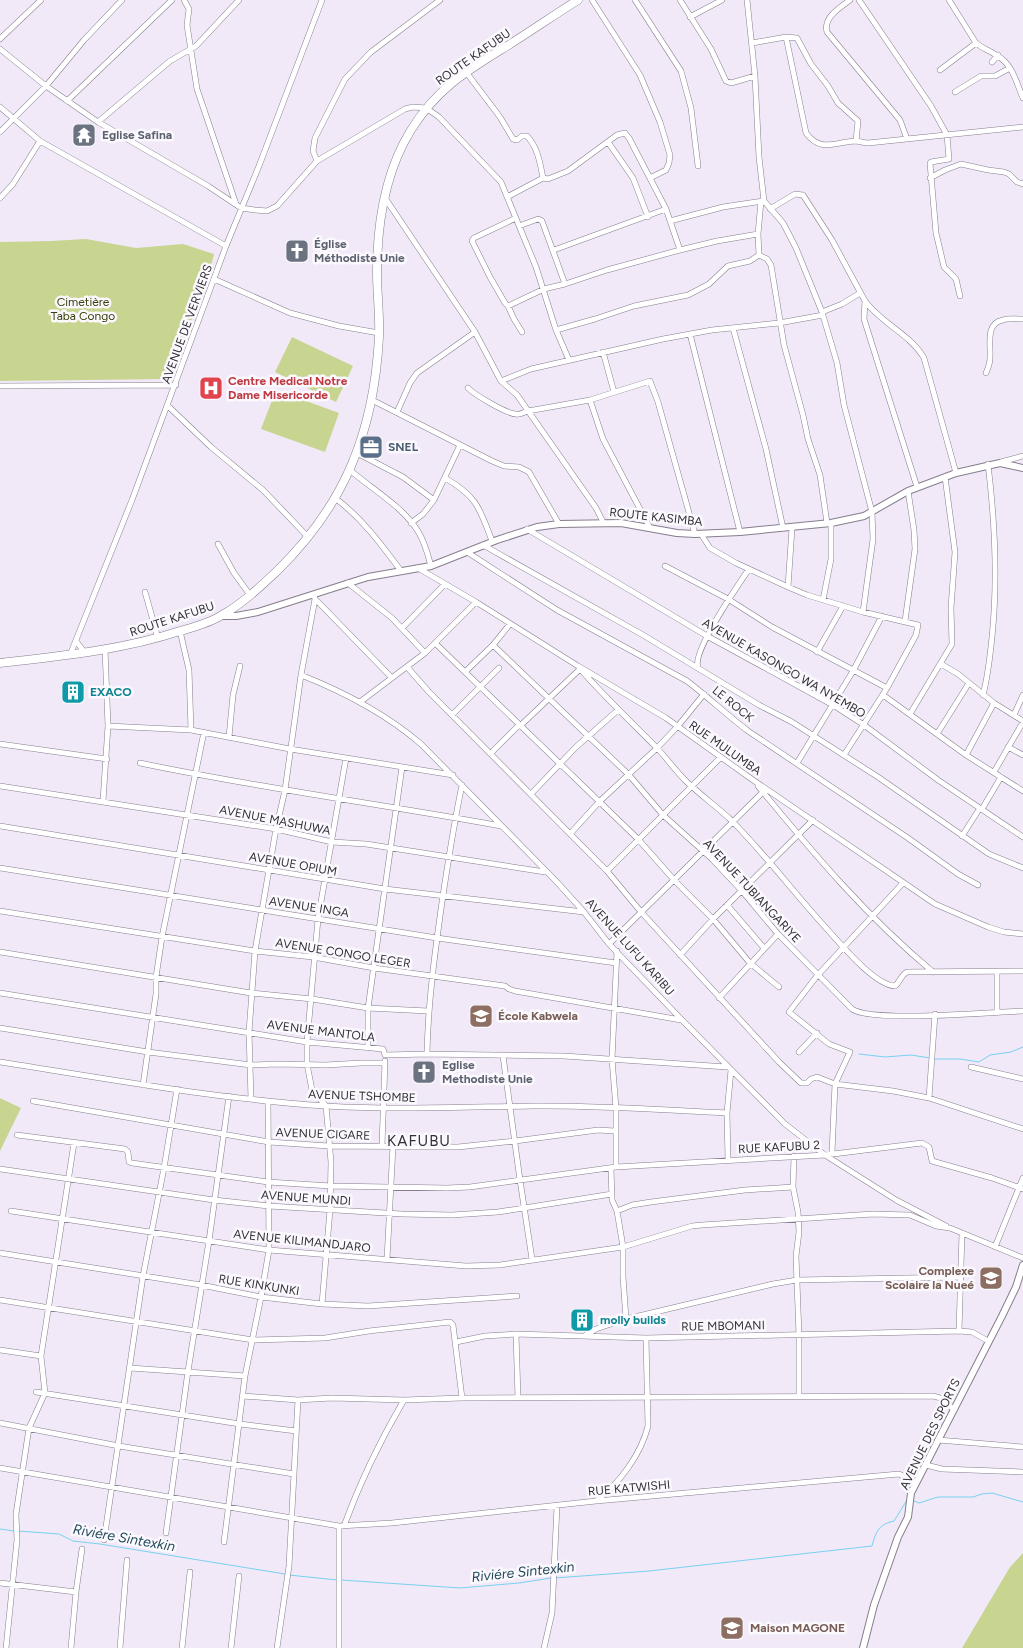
<svg xmlns="http://www.w3.org/2000/svg" width="1023" height="1648" viewBox="0 0 1023 1648" font-family="Figtree,sans-serif">
  <style>
    .green { fill: #c8d591 }
    .lines { fill: none; stroke-linecap: round; stroke-linejoin: round }
    .stream { stroke: #78d1f0; stroke-width: 1 }
    .minor-casing { stroke: #867e8c; stroke-width: 6 }
    .tertiary-casing { stroke: #867e8c; stroke-width: 8 }
    .secondary-casing { stroke: #867e8c; stroke-width: 9 }
    .minor { stroke: #fff; stroke-width: 5 }
    .tertiary { stroke: #fff; stroke-width: 6 }
    .secondary { stroke: #fff; stroke-width: 8 }
    .labels { text-anchor: middle; dominant-baseline: central; stroke-width: 5; stroke-linejoin: round; paint-order: stroke }
    .street-label { font-size: 12px; fill: #322f35; stroke: #fbf8fe }
    .worship-label { font-size: 12px; font-weight: bold; fill: #5b616d; stroke: #fbf8fe; text-anchor: start }
    .park-label { font-size: 12px; fill: #3a410a; stroke: #fbf8fe }
    .health-label { font-size: 12px; font-weight: bold; fill: #be3a42; stroke: #fbf8fe; text-anchor: start }
    .service-label { font-size: 12px; font-weight: bold; fill: #4e5e75; stroke: #fbf8fe; text-anchor: start }
    .culture-label { font-size: 12px; font-weight: bold; fill: #0d838f; stroke: #fbf8fe; text-anchor: start }
    .education-label { font-size: 12px; font-weight: bold; fill: #785e54; stroke: #fbf8fe; text-anchor: start }
    .water-label { font-size: 14px; font-style: italic; fill: #224a58; stroke: #fbf8fe }
    .quarter-label { font-size: 15px; letter-spacing: 1px; fill: #322f35; stroke: #fbf8fe }
  </style>
  <rect width="100%" height="100%" fill="#f1e9f8"/>
  <path class="green" d="M86,239L136,248L183,244L214,254L209,274L170,379L0,381V242L51,241Z
    M292,337L353,366L336,402L275,372Z
    M276,390L339,413L325,452L261,429Z
    M0,1098L21,1108L0,1151Z
    M1023,1553V1648H962L1010,1567Z"/>
  <g class="lines">
    <path class="stream" d="M859,1054L885,1057L911,1055L930,1058
      M934,1059H960L979,1062L990,1055L1011,1052L1023,1047
      M912,1500L919,1503L938,1497H973L982,1494L992,1493L1023,1502
      M0,1529L14,1531
      M18,1531L59,1534L73,1541L100,1544L285,1574
      M289,1575L337,1580
      M555,1578L649,1571L872,1546C876,1531 879,1524 894,1521L907,1500H908
      M341,1580L460,1588L519,1583L551,1578"/>
    <g class="minor-casing">
      <path id="minor" d="M184,0L189,9L187,25L197,89L236,204
        M592,0L640,75L660,122L670,155L669,163L666,170L650,178
        M635,0L681,71L691,108L698,166
        M680,0L711,49L726,81L731,83L755,76
        M747,0L755,76L759,157L764,201
        M850,0C839,8 823,18 827,32L900,120L907,139
        M859,0L931,106L947,135L949,159L931,162L930,163L936,233L944,267L956,279L960,296
        M949,0L976,43
        M690,17L722,0
        M786,37L806,133C821,153 835,142 855,141C859,141 864,143 868,143L1023,127
        M0,39L41,0
        M752,43L786,37L797,38L811,64L828,86L838,103L858,121L856,141
        M0,49L46,86L98,122L208,186L241,208L255,210L267,211L277,206L317,161L405,109L413,107L426,108L439,117L501,182L536,267L556,330L569,360
        M992,62L998,55
        M940,70L976,43C983,49 989,50 996,55C1013,64 1016,82 1023,98
        M466,72L500,117L513,139L517,140L522,136H527C538,148 540,163 543,178
        M955,92L981,76H995L1010,68
        M67,101L172,0
        M0,107L40,141L226,246
        M98,122L170,61L196,46L239,0
        M0,132L46,86L84,40L122,0
        M608,142L633,178L648,217
        M317,161L313,151L315,138L345,79L371,52L440,0
        M930,178L945,170L961,164L988,170L1004,172L1009,174L1017,182L1023,184
        M507,197L543,178L548,179L568,171L617,135L625,133L629,138L666,209L680,250
        M0,198L13,184L40,141
        M385,198L475,332L501,381L517,395L596,508L603,522
        M764,201L783,223L796,248L822,312L837,363L844,405L872,512L873,539L863,612
        M770,209L795,194L803,195L832,240L865,301L864,319L917,487
        M516,218L474,238L472,241L490,277L505,303L508,306L544,289L565,284L542,221L538,219L519,226
        M670,221L723,207L763,201
        M554,250L666,209
        M759,255L767,259L771,265L784,345L803,415L808,439L820,475L827,523
        M214,279L290,313L339,326L379,333
        M565,284L607,270L680,250L717,241L758,234
        M865,301C881,323 911,335 924,358L956,473
        M508,306L514,319L522,332
        M822,312L842,304L860,293
        M733,328L766,449L783,528
        M556,330L595,319L634,306L688,295L709,284L728,266L750,261L759,255L758,234L761,201
        M690,334L740,532
        M603,352L614,392
        M986,373C988,368 990,364 990,358C991,345 985,323 1003,320C1009,318 1017,319 1023,319
        M501,381L531,369L663,339L712,330L779,323L823,315
        M0,386L176,385
        M468,388C475,395 507,414 516,414C520,415 524,412 528,411L590,400L650,381L658,402L695,534
        M372,400L492,461L504,466L519,467L529,472L559,524
        M590,400L603,439L650,528
        M168,406L211,447L263,490L308,537
        M397,412L410,383L417,373L475,332
        M357,453L403,477L434,500
        M1001,462L1023,456
        M351,471C372,489 405,508 419,533C425,543 428,555 431,566
        M445,478C477,496 480,509 492,541
        M335,498C362,518 381,544 401,571
        M411,523L423,514L434,500L460,445
        M527,529L707,636L833,705L864,725L938,780L1023,837
        M701,534L710,548L736,563L788,587L807,595L863,612L918,625L916,635L887,688L844,755
        M218,544L234,573L250,595
        M483,545L643,635L759,705L792,722L878,777L989,854L1023,868
        M467,552L557,610L687,681C708,697 727,715 748,731L908,838L958,874L978,885
        M665,566L728,599L772,627L887,688
        M418,568L476,602L578,666L666,718L753,780L935,904L988,927L1004,932L1023,934
        M348,583L392,618L425,653
        M788,587L792,528
        M145,592L158,638
        M315,599L324,608L391,677
        M823,600L831,559V523
        M905,621L915,549L914,530L908,491
        M402,628L445,584
        M180,631L189,670L191,730
        M76,641L85,653
        M435,643L638,839L675,881L713,919L750,963L779,987
        M493,645L629,775L663,815L712,859L742,891L778,934L852,1009C872,1023 992,1012 1023,1011
        M817,652L843,606
        M70,655L132,500L226,246L259,166L322,0
        M941,664L958,674L994,703L1023,721
        M407,667L429,692L607,871L642,913L779,1062L801,1083H807L811,1079L817,1077L835,1084L893,1091L929,1098L1023,1129
        M698,667C692,652 738,585 749,569
        M581,670C605,697 630,721 655,746C667,758 676,772 688,783C702,796 717,807 731,820C765,854 794,893 826,928C840,943 874,985 895,986C900,982 901,975 907,972L1023,971
        M465,672L493,645L510,624
        M301,675C344,692 386,714 421,744L556,881L584,912L609,944L682,1020L785,1124L825,1155L896,1200L946,1226
        M883,695L966,755L1023,791
        M983,695C988,676 990,657 992,637C998,579 995,522 988,464
        M360,702L425,653L476,602
        M910,714L952,644L951,608L955,552L945,477
        M452,715L499,668
        M1014,715L1023,695
        M108,726L191,730L290,749L453,775
        M520,726L580,669
        M937,734L969,683
        M229,737L233,695L240,666
        M0,744L107,759
        M1008,747L1023,755
        M491,753L519,725
        M966,755L994,703
        M140,763C259,788 381,804 501,826
        M797,763L853,671L882,616
        M994,772L1023,722
        M0,786L276,829L332,842L366,844L545,872
        M758,786C813,853 866,916 933,972
        M531,794L576,747L618,710
        M103,801L108,726L105,649
        M982,809L1001,777
        M0,826L385,889L584,912
        M570,834L599,802L657,748L678,726L704,694
        M962,836L980,808
        M0,868L437,938L616,963
        M607,871L721,757
        M727,905L764,948
        M0,911L255,951L313,957L374,968L505,986L509,989L515,991L681,1020
        M609,944L763,792
        M0,952L251,993L312,999L368,1008L428,1011
        M680,955L713,919L813,820
        M0,993L307,1042L383,1049L385,1055L427,1054L564,1056L727,1067
        M719,998L778,934
        M997,1012V972
        M0,1028L148,1052L251,1065L276,1064L326,1065L361,1063H385
        M368,1048V1008L402,767
        M799,1052L817,1033
        M427,1054C428,1002 435,952 442,902C448,862 454,823 462,785
        M503,1056L520,1180L532,1259
        M0,1062C108,1079 217,1099 326,1106C395,1110 465,1107 534,1106C598,1105 663,1110 727,1113
        M971,1067L1023,1079
        M143,1085L156,994V977L162,937L204,732
        M929,1098L935,1014
        M251,1099L249,1032L255,951L276,829L285,790L301,675L315,599L314,595
        M33,1101L269,1142L329,1146L458,1147L515,1141L598,1130L615,1131
        M17,1135L125,1149L128,1152L129,1162L132,1163L268,1182L331,1186L447,1188L470,1187L616,1167L825,1155L922,1143L929,1147L932,1161L992,1178L1023,1189
        M382,1146L385,1061
        M832,1153L835,1084L850,1052L829,1044L789,1012L817,976L903,883
        M794,1156L793,1187L798,1212L799,1232L796,1256L799,1335V1397
        M728,1160L727,1113L731,1070
        M616,1167V1108L612,1059L617,951
        M611,1168L612,1200L617,1211L623,1247V1277L626,1319
        M0,1169L214,1200L269,1206L402,1214L452,1215L498,1212L612,1194
        M11,1211L269,1250L466,1266L500,1265L623,1247L692,1226L702,1225L873,1214L910,1215L936,1226L950,1228L1023,1258
        M617,1211L632,1205L651,1202L745,1190L793,1187
        M995,1247L1023,1178
        M0,1253L201,1285L261,1297L322,1304L368,1306L517,1296
        M387,1259L393,1146
        M0,1300L253,1340L325,1338L369,1331L450,1322L453,1325L462,1398
        M322,1304L330,1210L331,1162L326,1106L312,1090L307,1064V1042L318,919L346,758
        M959,1331L962,1233
        M516,1334L518,1398
        M586,1335L596,1329L626,1319L773,1284L797,1280L961,1277
        M456,1342L485,1336L516,1334L646,1338L959,1331L972,1332L988,1341
        M0,1350L41,1356
        M130,1368L245,1376
        M36,1392L240,1424L296,1431
        M243,1396L298,1400L332,1398L404,1400L462,1398L933,1396C942,1397 948,1404 954,1410
        M0,1423L119,1446L294,1474
        M938,1440L1023,1447
        M926,1465L942,1469L1023,1472
        M0,1468L339,1526L392,1523L596,1501L888,1475L899,1474L916,1482
        M597,1500C620,1483 641,1454 648,1426L646,1338
        M339,1526V1648
        M344,1526C360,1482 380,1441 404,1400
        M166,1533L188,1371L209,1241L229,1096
        M104,1540L143,1276L164,1168L177,1089
        M224,1542L245,1376L261,1297L269,1250L268,1101
        M0,1583L76,1592
        M6,1648L17,1540L16,1514L29,1428L45,1393L41,1356L74,1143
        M71,1648L76,1592L82,1549
        M120,1648L127,1560
        M182,1648L190,1572
        M231,1648L239,1576
        M277,1648L289,1566L298,1400
        M544,1648L552,1613L557,1506"/>
    </g>
    <g class="tertiary-casing">
      <path id="tertiary" d="M221,616H236L258,612L368,577L431,566L497,540L537,527L559,524L621,523L677,533L695,534L740,532L831,523L864,516L908,491L956,473L1000,463L1023,468
        M863,1648L874,1605L898,1537L908,1517L911,1493L1002,1316L1016,1287L1023,1265"/>
    </g>
    <g class="secondary-casing">
      <path id="secondary" d="M0,663C61,656 122,650 180,631C194,627 210,623 222,615C242,604 260,587 276,572C345,505 374,432 379,337C380,316 377,294 377,273C377,224 385,172 411,130C437,88 467,71 507,46C531,31 554,15 578,0"/>
    </g>
    <use href="#minor" class="minor"/>
    <use href="#tertiary" class="tertiary"/>
    <use href="#secondary" class="secondary"/>
  </g>
  <defs>
    <g id="temple-square" transform="scale(1.25)"><rect x="-9" y="-9" width="18" height="18" rx="4" fill="#6b7280" stroke="#fbf8fe"/><path d="M0-6L5-2H3V0L6.5 2.5H4V6H1.5V3h-3V6H-4V2.5H-6.5L-3 0V-2H-5Z" fill="#fff"/></g>
    <g id="church-square" transform="scale(1.25)"><rect x="-9" y="-9" width="18" height="18" rx="4" fill="#6b7280" stroke="#fbf8fe"/><path d="M-1.2-6h2.4v3.5h3.3v2.4h-3.3V6h-2.4V-.1h-3.3v-2.4h3.3Z" fill="#fff"/></g>
    <g id="hospital-square" transform="scale(1.25)"><rect x="-9" y="-9" width="18" height="18" rx="4" fill="#e0444e" stroke="#fbf8fe"/><path d="M-5-5h3v3.5h4V-5h3V5h-3V1.5h-4V5h-3Z" fill="#fff"/></g>
    <g id="office-square" transform="scale(1.25)"><rect x="-9" y="-9" width="18" height="18" rx="4" fill="#5c6f8a" stroke="#fbf8fe"/><path d="M-6-3h4V-5.5h4V-3h4V5H-6ZM-1-4.5V-3h2v-1.5ZM-6 0V1H6V0Z" fill="#fff"/></g>
    <g id="building-square" transform="scale(1.25)"><rect x="-9" y="-9" width="18" height="18" rx="4" fill="#0f9aa8" stroke="#fbf8fe"/><path d="M-4-6H4V6H1V3H-1V6H-4ZM-2.5-4.3h1.7v1.8h-1.7ZM.8-4.3h1.7v1.8H.8ZM-2.5-1h1.7V.8h-1.7ZM.8-1h1.7V.8H.8Z" fill="#fff"/></g>
    <g id="school-square" transform="scale(1.25)"><rect x="-9" y="-9" width="18" height="18" rx="4" fill="#8d6e63" stroke="#fbf8fe"/><path d="M0-5L7-2L0 1L-7-2ZM-4 1L0 2.5L4 1V4Q0 6-4 4Z" fill="#fff"/></g>
  </defs>
  <g fill-rule="evenodd">
    <use href="#temple-square" x="84" y="135"/>
    <use href="#church-square" x="297" y="251"/>
    <use href="#hospital-square" x="211" y="388"/>
    <use href="#office-square" x="371" y="447"/>
    <use href="#building-square" x="73" y="692"/>
    <use href="#school-square" x="481" y="1016"/>
    <use href="#church-square" x="424" y="1072"/>
    <use href="#school-square" x="991" y="1278"/>
    <use href="#building-square" x="582" y="1320"/>
    <use href="#school-square" x="732" y="1628"/>
  </g>
  <g class="labels">
    <g class="street-label">
      <text transform="translate(473 57) rotate(-35)">ROUTE KAFUBU</text>
      <text transform="translate(187 324) rotate(-70)">AVENUE DE VERVIERS</text>
      <text transform="translate(656 517) rotate(6)">ROUTE KASIMBA</text>
      <text transform="translate(172 619) rotate(-18)">ROUTE KAFUBU</text>
      <text transform="translate(784 668) rotate(30)">AVENUE KASONGO WA NYEMBO</text>
      <text transform="translate(733 704) rotate(39)">LE ROCK</text>
      <text transform="translate(725 748) rotate(35)">RUE MULUMBA</text>
      <text transform="translate(275 820) rotate(11)">AVENUE MASHUWA</text>
      <text transform="translate(293 864) rotate(10)">AVENUE OPIUM</text>
      <text transform="translate(752 891) rotate(47)">AVENUE TUBIANGARIYE</text>
      <text transform="translate(309 907) rotate(9)">AVENUE INGA</text>
      <text transform="translate(630 947) rotate(48)">AVENUE LUFU KARIBU</text>
      <text transform="translate(343 953) rotate(9)">AVENUE CONGO LEGER</text>
      <text transform="translate(321 1031) rotate(7)">AVENUE MANTOLA</text>
      <text transform="translate(362 1096) rotate(2)">AVENUE TSHOMBE</text>
      <text transform="translate(323 1134) rotate(2)">AVENUE CIGARE</text>
      <text transform="translate(779 1147) rotate(-3)">RUE KAFUBU 2</text>
      <text transform="translate(306 1198) rotate(4)">AVENUE MUNDI</text>
      <text transform="translate(302 1241) rotate(6)">AVENUE KILIMANDJARO</text>
      <text transform="translate(259 1285) rotate(9)">RUE KINKUNKI</text>
      <text transform="translate(723 1326) rotate(-1)">RUE MBOMANI</text>
      <text transform="translate(930 1434) rotate(-64)">AVENUE DES SPORTS</text>
      <text transform="translate(629 1488) rotate(-5)">RUE KATWISHI</text>
    </g>
    <g class="worship-label">
      <text x="102" y="135">Eglise Safina</text>
      <text x="314" y="244">Église<tspan x="314" dy="14">Méthodiste Unie</tspan></text>
      <text x="442" y="1065">Eglise<tspan x="442" dy="14">Methodiste Unie</tspan></text>
    </g>
    <g class="park-label">
      <text x="83" y="302">Cimetière<tspan x="83" dy="14">Taba Congo</tspan></text>
    </g>
    <g class="health-label">
      <text x="228" y="381">Centre Medical Notre<tspan x="228" dy="14">Dame Misericorde</tspan></text>
    </g>
    <g class="service-label">
      <text x="388" y="447">SNEL</text>
    </g>
    <g class="culture-label">
      <text x="90" y="692">EXACO</text>
      <text x="600" y="1320">molly builds</text>
    </g>
    <g class="education-label">
      <text x="498" y="1016">École Kabwela</text>
      <text x="974" y="1271" text-anchor="end">Complexe<tspan x="974" dy="14">Scolaire la Nueé</tspan></text>
      <text x="750" y="1628">Maison MAGONE</text>
    </g>
    <g class="water-label">
      <text transform="translate(124 1538) rotate(10)">Riviére Sintexkin</text>
      <text transform="translate(523 1572) rotate(-6)">Riviére Sintexkin</text>
    </g>
    <g class="quarter-label">
      <text x="419" y="1141">KAFUBU</text>
    </g>
  </g>
</svg>
